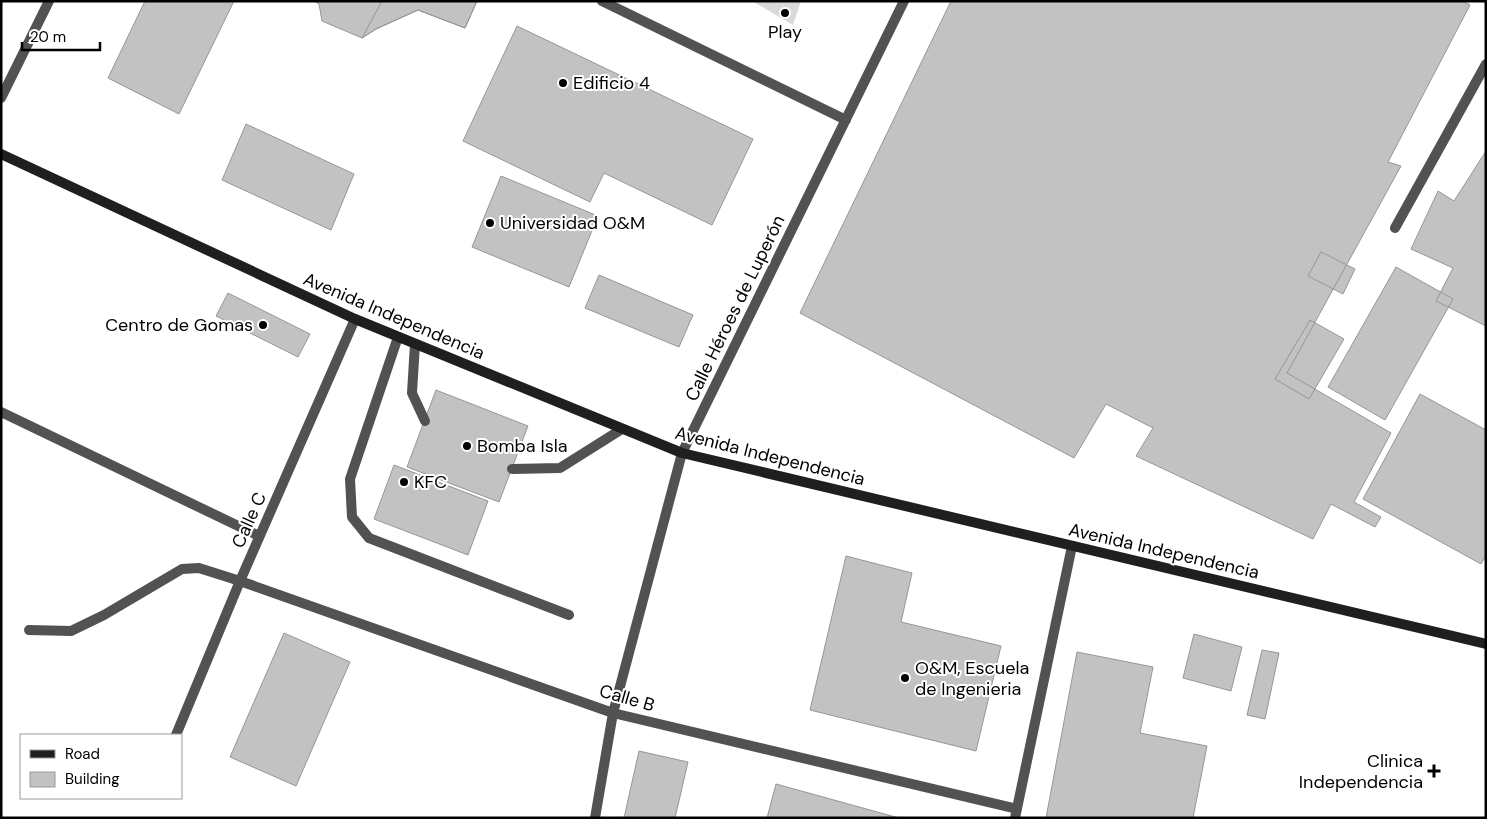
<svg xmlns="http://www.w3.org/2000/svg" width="1487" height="819" viewBox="0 0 1487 819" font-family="'DM Sans',sans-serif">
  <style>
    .green { fill: #d9d9d9 }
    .building { fill: #c2c2c2; stroke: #969696 }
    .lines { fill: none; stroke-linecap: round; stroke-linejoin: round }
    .lane { stroke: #525252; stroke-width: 10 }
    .street { stroke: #525252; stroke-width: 10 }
    .secondary { stroke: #1f1f1f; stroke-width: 10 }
    .poi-dot { fill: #000; stroke: #fff; stroke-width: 2 }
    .labels { text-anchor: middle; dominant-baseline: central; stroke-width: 4; stroke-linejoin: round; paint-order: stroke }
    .poi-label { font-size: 18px; fill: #000; stroke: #fff; text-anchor: start }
    .street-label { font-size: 18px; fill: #000; stroke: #fff }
  </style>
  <rect width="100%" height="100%" fill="#fff"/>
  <path class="green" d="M752,1H801L793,25Z"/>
  <path class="building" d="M145,1H234L179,114L108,78Z
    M314,1H477L465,28L418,10L376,29L362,38L322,21L319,4Z
    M382,1H477L465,28L418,10L376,29L362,38Z
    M951,1H1462L1470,5L1388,162L1401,166L1287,373L1391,433L1354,502L1381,517L1375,527L1331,504L1313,539L1136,456L1153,428L1106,404L1074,458L800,313Z
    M517,26L753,139L712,225L604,173L590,202L463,141Z
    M246,124L354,174L331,230L222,180Z
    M1486,151V326L1436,301L1453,268L1411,249L1438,191L1454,201Z
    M501,176L598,216L569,287L472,247Z
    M1321,252L1355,269L1343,294L1308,276Z
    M1396,267L1453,299L1385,420L1328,387Z
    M599,275L693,315L679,347L585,308Z
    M228,293L310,334L298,357L216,316Z
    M1310,320L1344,339L1309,399L1275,379Z
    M436,390L528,426L499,502L407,467Z
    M1420,394L1486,430V555L1481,564L1363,499Z
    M394,465L488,501L468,555L374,519Z
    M846,556L912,573L901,622L1001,646L976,751L810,710Z
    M284,633L350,662L296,786L230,757Z
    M1194,634L1242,647L1231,691L1183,678Z
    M1262,650L1279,653L1265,719L1247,715Z
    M1077,652L1153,667L1140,733L1207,746L1193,818H1046Z
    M639,751L688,762L675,818H624Z
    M776,784L899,818H767Z"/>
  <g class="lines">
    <path class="lane" d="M1395,228L1486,64
      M398,337L350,479L352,517L369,538L569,615
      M415,344L412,393L425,421
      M512,469L560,468L622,429
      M29,630L71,631L104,615L182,569L199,568L240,581"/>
    <path class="street" d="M602,1L846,120
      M1,98L49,1
      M1,412L259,536
      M240,581L613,713L1017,809
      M176,735L240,581L355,319
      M595,818L613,713L682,453L904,1
      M1015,818L1072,546"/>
    <path class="secondary" d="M1,154L355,319L682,453L1486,644"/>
  </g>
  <g class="poi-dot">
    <circle cx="785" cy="13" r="5"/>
    <circle cx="563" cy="83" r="5"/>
    <circle cx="490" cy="223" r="5"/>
    <circle cx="263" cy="325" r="5"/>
    <circle cx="467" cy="446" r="5"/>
    <circle cx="404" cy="482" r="5"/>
    <circle cx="905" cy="678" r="5"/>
    <path d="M1431.5 763.5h5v5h5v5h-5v5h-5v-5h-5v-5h5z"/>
  </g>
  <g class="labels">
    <g class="poi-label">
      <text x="785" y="32" text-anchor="middle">Play</text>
      <text x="573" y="83">Edificio 4</text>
      <text x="500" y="223">Universidad O&amp;M</text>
      <text x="253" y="325" text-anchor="end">Centro de Gomas</text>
      <text x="477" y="446">Bomba Isla</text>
      <text x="414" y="482">KFC</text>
      <text x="915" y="668">O&amp;M, Escuela<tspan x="915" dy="21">de Ingenieria</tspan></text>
      <text x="1423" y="761" text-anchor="end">Clinica<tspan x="1423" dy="21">Independencia</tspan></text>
    </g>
    <g class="street-label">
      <text transform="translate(735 308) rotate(-64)">Calle Héroes de Luperón</text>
      <text transform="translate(394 316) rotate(23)">Avenida Independencia</text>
      <text transform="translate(770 456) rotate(14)">Avenida Independencia</text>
      <text transform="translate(249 520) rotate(-66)">Calle C</text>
      <text transform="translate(1164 551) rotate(13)">Avenida Independencia</text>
      <text transform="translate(627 698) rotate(16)">Calle B</text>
    </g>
  </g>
  <rect width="1487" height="819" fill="none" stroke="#000000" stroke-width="5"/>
  <rect x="20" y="734" width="162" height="65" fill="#ffffff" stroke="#999999"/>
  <rect x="30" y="750" width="25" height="8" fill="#1f1f1f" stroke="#999999"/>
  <text x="65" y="759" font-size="15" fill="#000000">Road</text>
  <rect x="30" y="772" width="25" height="15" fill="#c2c2c2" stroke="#999999"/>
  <text x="65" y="784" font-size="15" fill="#000000">Building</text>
  <path d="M22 42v8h78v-8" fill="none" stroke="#000000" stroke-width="2.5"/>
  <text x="30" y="42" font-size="15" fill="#000000" stroke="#ffffff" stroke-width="4" paint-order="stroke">20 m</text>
</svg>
